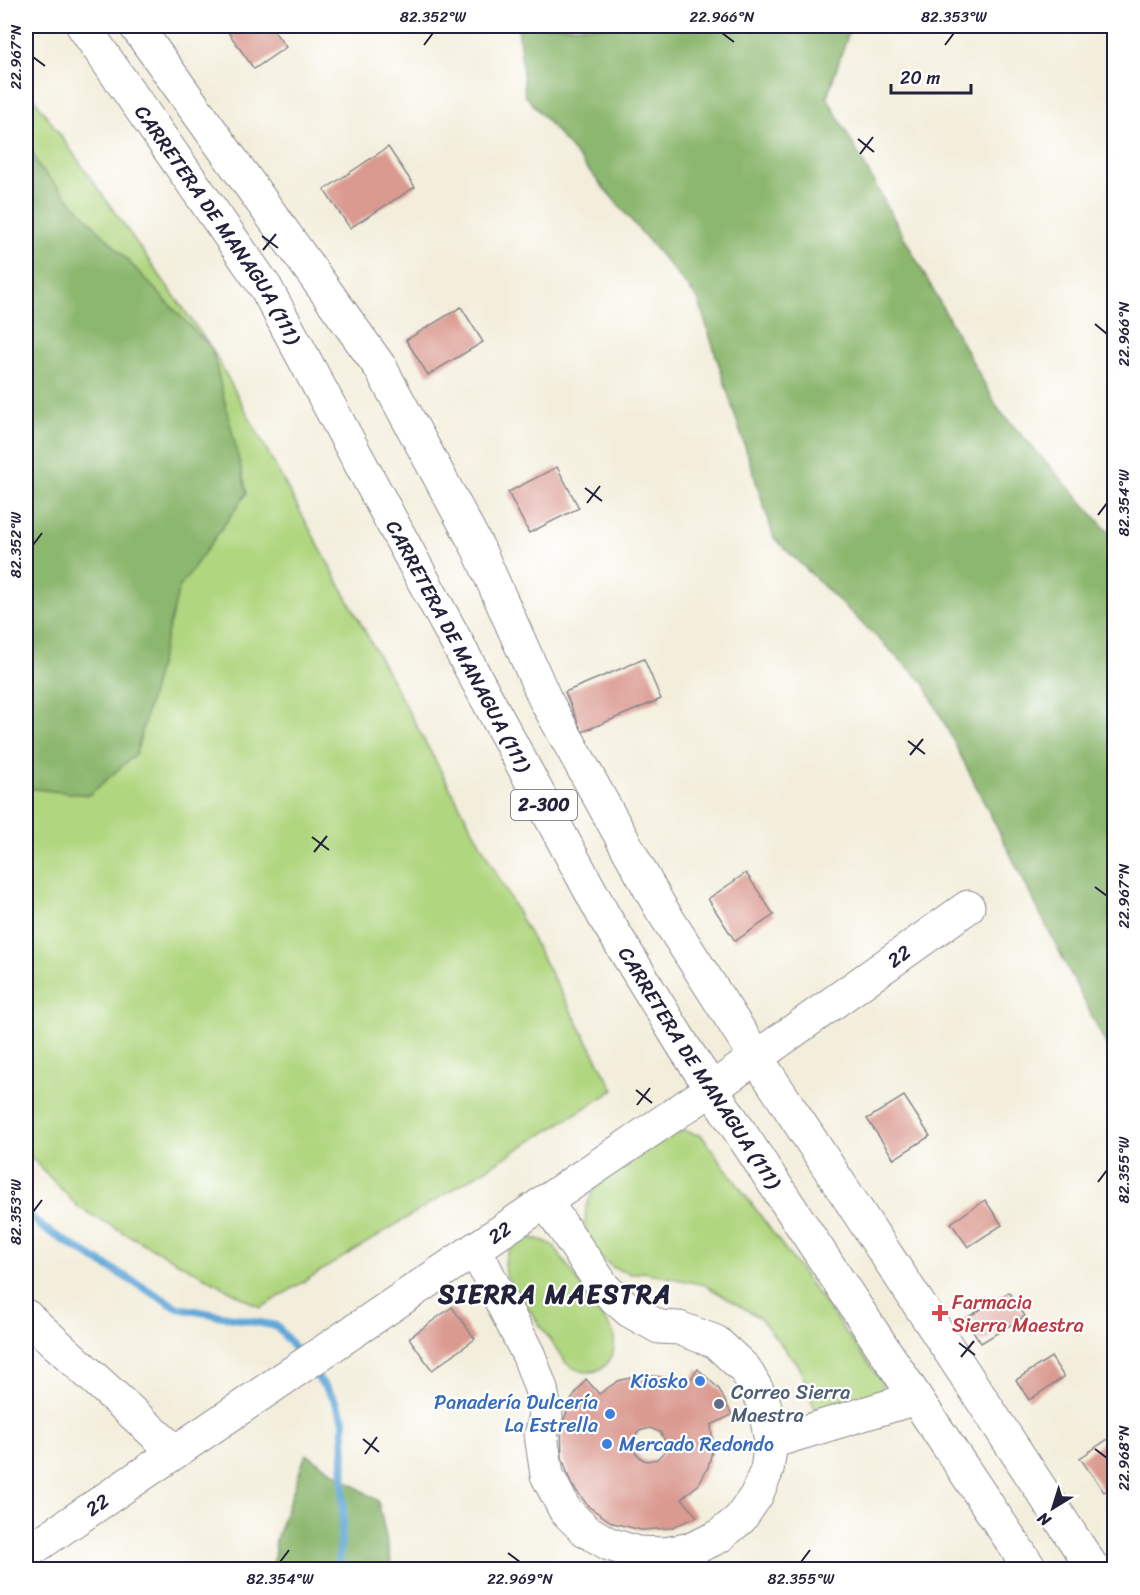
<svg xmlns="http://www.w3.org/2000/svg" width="1140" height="1595" viewBox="0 0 1140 1595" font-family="Sriracha,sans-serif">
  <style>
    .green { fill: #b0d67f; stroke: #697c5d; stroke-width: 1.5 }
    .forest { fill: #8cb76e; stroke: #576c54; stroke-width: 1.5 }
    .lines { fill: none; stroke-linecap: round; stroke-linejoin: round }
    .stream { stroke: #62a8d8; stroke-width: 8 }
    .building { fill: #da9a90; fill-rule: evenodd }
    .minor-casing { stroke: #8a888b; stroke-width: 35 }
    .major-casing { stroke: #8a888b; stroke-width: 35 }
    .minor { stroke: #fff; stroke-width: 33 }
    .major { stroke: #fff; stroke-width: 33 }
    .ticks { fill: none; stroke: #22223b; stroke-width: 2 }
    .health-dot { fill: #e0444e; stroke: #fff; stroke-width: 2 }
    .shop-dot { fill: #3f7fe0; stroke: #fff; stroke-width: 2 }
    .service-dot { fill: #5c6f8a; stroke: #fff; stroke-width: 2 }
    .labels { text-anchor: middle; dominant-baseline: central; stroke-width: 4.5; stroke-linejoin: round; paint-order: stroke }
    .shield { fill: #fff; stroke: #646476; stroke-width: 1.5 }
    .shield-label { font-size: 18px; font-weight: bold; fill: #22223b }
    .street-label { font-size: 20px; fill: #22223b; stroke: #fff }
    .health-label { font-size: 20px; fill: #be3a42; stroke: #fff; text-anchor: start }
    .shop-label { font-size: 20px; fill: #366cbe; stroke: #fff; text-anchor: end }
    .service-label { font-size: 20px; fill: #4e5e75; stroke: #fff; text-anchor: start }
    .district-label { font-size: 26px; font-weight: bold; letter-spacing: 1.5px; fill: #22223b; stroke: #fff }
    .neatline { fill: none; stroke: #22223b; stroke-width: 2 }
    .ticks-label { font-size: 15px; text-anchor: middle; fill: #22223b }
  </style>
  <rect width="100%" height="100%" fill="#fff"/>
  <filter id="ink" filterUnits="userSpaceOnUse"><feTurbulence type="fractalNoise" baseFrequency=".0167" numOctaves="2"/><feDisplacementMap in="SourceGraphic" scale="12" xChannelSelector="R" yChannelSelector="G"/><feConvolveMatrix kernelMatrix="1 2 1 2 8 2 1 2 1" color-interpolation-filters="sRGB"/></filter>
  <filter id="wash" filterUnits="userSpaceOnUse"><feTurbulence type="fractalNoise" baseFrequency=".008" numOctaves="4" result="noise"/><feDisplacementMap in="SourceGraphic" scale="24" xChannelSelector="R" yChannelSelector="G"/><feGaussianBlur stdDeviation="1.35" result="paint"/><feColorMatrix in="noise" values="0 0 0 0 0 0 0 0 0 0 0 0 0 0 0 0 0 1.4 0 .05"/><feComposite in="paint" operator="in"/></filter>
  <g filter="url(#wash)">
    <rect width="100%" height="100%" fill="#f3eedb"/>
    <path class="green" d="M26,87L212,349L614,1090L261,1308L79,1208L26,1152Z
      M685,1131L702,1136L713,1151L883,1383L881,1392L816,1413L800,1368L760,1318L705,1285L643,1272L631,1274L614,1268L600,1257L590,1242L585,1225L586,1207L594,1190L606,1177L668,1135Z
      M527,1238C538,1238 545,1240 554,1246L613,1332C621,1365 592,1384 566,1363L507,1278C501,1260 508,1244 527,1238Z"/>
    <path class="forest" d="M518,26H851L827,97L999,410L1114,538V1060L924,683L774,538L698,299L525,95Z
      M26,136L39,167L212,349L247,493L179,588L136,754L89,795L26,788Z
      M306,1454L378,1501L393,1569H273L276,1539Z"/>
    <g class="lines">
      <path class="stream" d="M26,1212L43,1228L178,1308L277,1326L303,1359
        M311,1369L333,1397L344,1420L343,1520L338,1570"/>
    </g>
    <g id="blocks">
      <path class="building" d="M224,26H270L286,47L254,69Z
        M388,147L415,187L350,228L324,190Z
        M461,307L483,342L428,375L406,340Z
        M557,467L579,508L529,533L508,492Z
        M644,659L661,699L582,732L565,692Z
        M746,873L774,915L735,941L708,899Z
        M904,1096L930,1136L894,1159L867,1119Z
        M985,1200L1002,1225L968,1247L951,1223Z
        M1009,1292L1025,1316L981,1343L965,1319Z
        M452,1307L475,1339L432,1370L409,1338Z
        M1051,1357L1064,1377L1029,1400L1016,1380Z
        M698,1369L719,1389L732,1415L711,1425L713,1448L708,1467L698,1485L682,1498L697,1517L670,1528L641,1530L613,1523L589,1507L571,1484L562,1457L561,1428L571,1400L586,1379L599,1394L618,1381L641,1375L664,1377L685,1387ZM650,1428L660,1432L665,1441V1447L664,1452L657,1459L647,1461L642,1459L634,1451L633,1440L639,1431Z
        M1114,1435V1485L1104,1492L1080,1458Z"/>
    </g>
  </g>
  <g filter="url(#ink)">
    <use href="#blocks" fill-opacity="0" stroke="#8a888b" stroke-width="1.5"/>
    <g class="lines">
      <g class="minor-casing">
        <g id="minor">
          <path d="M136,26L380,367L478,548L545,699L660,907L756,1057L1094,1570"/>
          <path id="s1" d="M713,1088L968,907"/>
          <path d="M475,1249L529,1356L541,1389L546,1416L541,1435L547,1475L565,1510L585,1530L609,1544L637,1553L665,1554L692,1549L718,1537L740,1519L756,1496L767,1470L771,1442L764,1403L745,1369L716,1342L679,1328L659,1327L630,1311L605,1289L545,1201"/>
          <path d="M26,1316L175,1452"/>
          <path d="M771,1442L916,1398"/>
        </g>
      </g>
      <g class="major-casing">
        <g id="major">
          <path id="s2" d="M83,26L266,288L605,918L684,1047L916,1398L1031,1570"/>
          <path id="s3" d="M26,1553L713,1088"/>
        </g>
      </g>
      <use href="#minor" class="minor"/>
      <use href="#major" class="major"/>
    </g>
  </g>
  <path class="ticks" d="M722,33L734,42M424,45L433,33M945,45L954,33M33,57L45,66M858,139L874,152M860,154L873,137M262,236L278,248M263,250L276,234M1095,324L1107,334M585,488L602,501M587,503L600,486M1098,515L1107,503M33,545L42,533M908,741L925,754M910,755L923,739M312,837L329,850M314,852L327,836M1095,887L1107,896M636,1090L652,1103M637,1105L650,1088M1098,1182L1107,1170M33,1212L42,1200M959,1343L975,1355M961,1357L974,1341M363,1439L379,1452M1095,1449L1107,1458M365,1454L377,1437M508,1553L520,1562M280,1562L289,1550M801,1562L810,1550"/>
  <path class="health-dot" d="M937 1304h6v6h6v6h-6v6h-6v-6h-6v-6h6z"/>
  <g class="shop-dot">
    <circle cx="700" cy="1381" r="6"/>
    <circle cx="610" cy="1414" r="6"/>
    <circle cx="607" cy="1444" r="6"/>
  </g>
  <circle class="service-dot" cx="719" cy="1404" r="6"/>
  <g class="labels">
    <rect class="shield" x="511" y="790" width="66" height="30" rx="4.5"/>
    <g class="shield-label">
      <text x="544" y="805">2-300</text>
    </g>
    <g class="street-label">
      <text stroke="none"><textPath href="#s2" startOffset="240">CARRETERA DE MANAGUA (111)</textPath></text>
      <text stroke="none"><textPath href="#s2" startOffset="726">CARRETERA DE MANAGUA (111)</textPath></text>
      <text stroke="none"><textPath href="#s1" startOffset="228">22</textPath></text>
      <text stroke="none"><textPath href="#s2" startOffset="1212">CARRETERA DE MANAGUA (111)</textPath></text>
      <text stroke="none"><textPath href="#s3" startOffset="572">22</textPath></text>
      <text stroke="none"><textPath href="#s3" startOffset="86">22</textPath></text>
    </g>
    <g class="health-label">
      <text x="952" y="1302">Farmacia<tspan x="952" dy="23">Sierra Maestra</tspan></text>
    </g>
    <g class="shop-label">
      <text x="688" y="1381">Kiosko</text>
      <text x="598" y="1402">Panadería Dulcería<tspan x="598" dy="23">La Estrella</tspan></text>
      <text x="619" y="1444" text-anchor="start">Mercado Redondo</text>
    </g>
    <g class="service-label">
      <text x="731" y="1392">Correo Sierra<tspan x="731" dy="23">Maestra</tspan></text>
    </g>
    <g class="district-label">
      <text x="555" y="1294">SIERRA MAESTRA</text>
    </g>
  </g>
  <rect width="1140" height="1595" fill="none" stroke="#fff" stroke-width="66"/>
  <g transform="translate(1053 1508) rotate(218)" stroke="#ffffff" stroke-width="4.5" paint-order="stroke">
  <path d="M0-4.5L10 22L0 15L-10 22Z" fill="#22223b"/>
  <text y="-9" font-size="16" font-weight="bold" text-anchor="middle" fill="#22223b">N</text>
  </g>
  <path d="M891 84v9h80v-9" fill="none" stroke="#22223b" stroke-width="3"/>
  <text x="900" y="84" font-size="18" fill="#22223b" stroke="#ffffff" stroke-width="4.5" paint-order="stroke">20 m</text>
  <rect x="33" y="33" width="1074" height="1529" class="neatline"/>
  <g class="ticks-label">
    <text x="433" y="22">82.352°W</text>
    <text x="722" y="22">22.966°N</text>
    <text x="954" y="22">82.353°W</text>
    <text transform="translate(16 57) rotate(-90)" y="5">22.967°N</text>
    <text transform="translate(1124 334) rotate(-90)" y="5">22.966°N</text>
    <text transform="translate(1124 503) rotate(-90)" y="5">82.354°W</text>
    <text transform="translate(16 545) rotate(-90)" y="5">82.352°W</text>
    <text transform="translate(1124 896) rotate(-90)" y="5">22.967°N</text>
    <text transform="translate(1124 1170) rotate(-90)" y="5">82.355°W</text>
    <text transform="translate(16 1212) rotate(-90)" y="5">82.353°W</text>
    <text transform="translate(1124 1458) rotate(-90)" y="5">22.968°N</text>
    <text x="280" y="1584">82.354°W</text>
    <text x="520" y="1584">22.969°N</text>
    <text x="801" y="1584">82.355°W</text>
  </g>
</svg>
